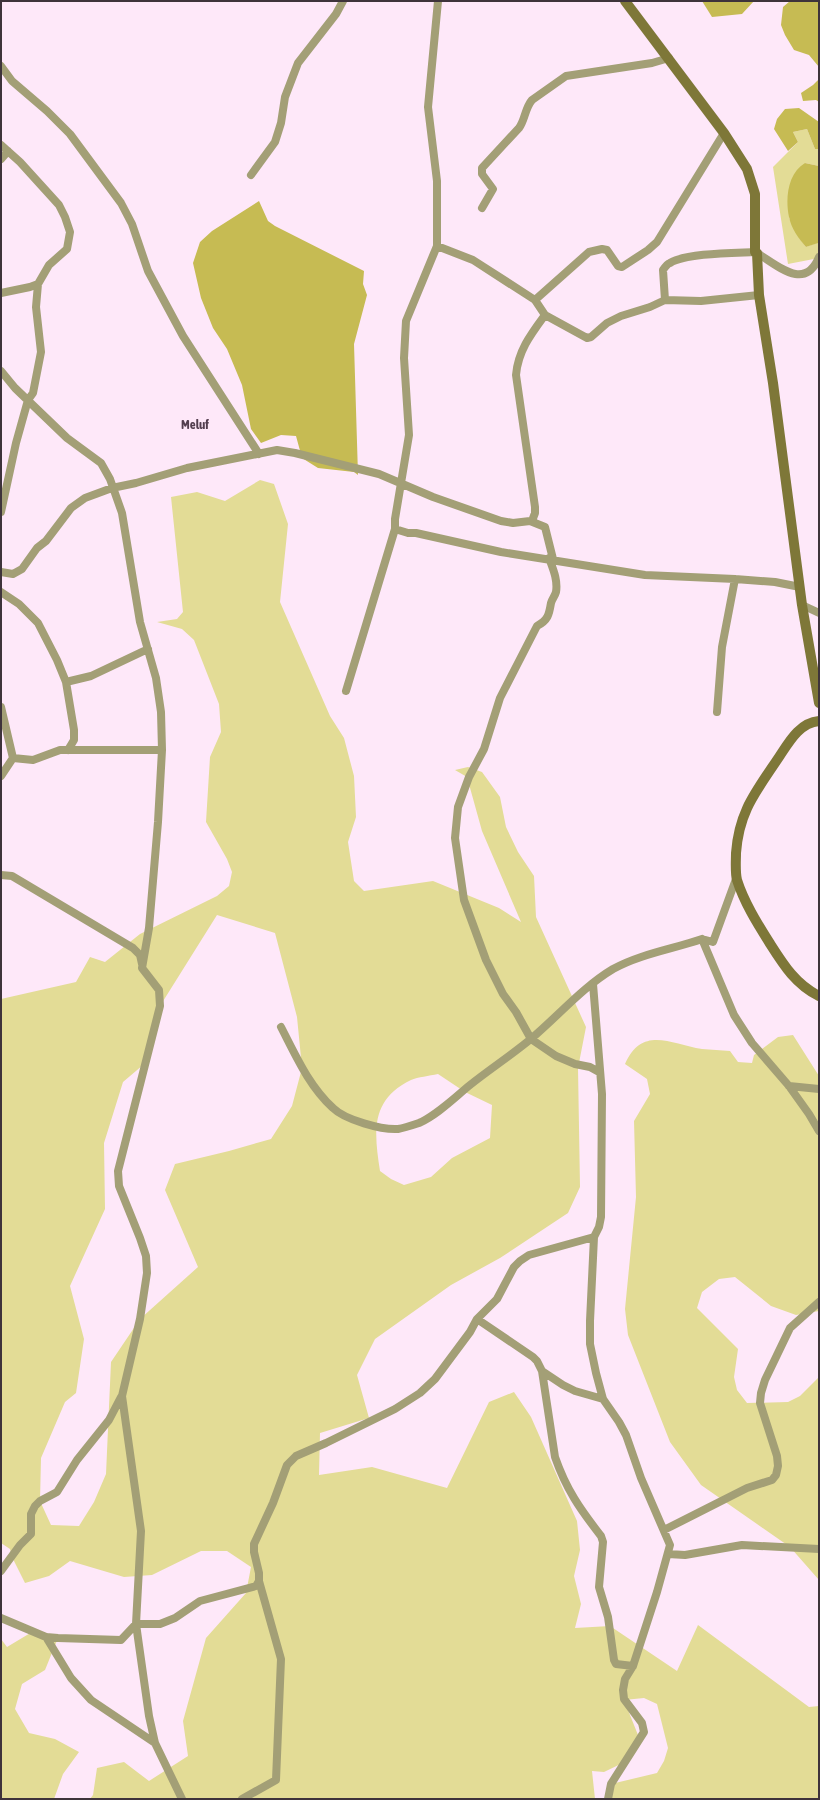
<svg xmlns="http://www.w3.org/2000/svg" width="820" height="1800" viewBox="0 0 820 1800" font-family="'Asap Condensed',sans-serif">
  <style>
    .green { fill: #e3dc96; fill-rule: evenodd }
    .forest { fill: #c6bb53 }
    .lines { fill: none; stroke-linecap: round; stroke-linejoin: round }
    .street { stroke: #a39f76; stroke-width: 8 }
    .secondary { stroke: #7e7738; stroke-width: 10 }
    .labels { text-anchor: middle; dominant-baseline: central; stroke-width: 4; stroke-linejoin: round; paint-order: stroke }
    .quarter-label { font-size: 13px; font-weight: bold; fill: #533e4f; stroke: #fee8f9 }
  </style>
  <rect width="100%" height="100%" fill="#fee8f9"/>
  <path class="green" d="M807,129L815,149H819V166L805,163L789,218L800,239L806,247L819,242V258L788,264L773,167L798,142L793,132Z
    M260,480L274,484L288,524L280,602L330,716L344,738L354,776L356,817L348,842L354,881L364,891L433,881L499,908L521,922L482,831L467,777L455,770L468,767L482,772L500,797L506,827L518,852L534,876L536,917L586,1027L578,1068L580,1187L568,1213L500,1258L451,1285L375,1339L357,1375L369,1418L320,1433L319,1475L372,1467L447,1488L489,1402L514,1392L531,1417L577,1521L580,1550L574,1576L581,1604L575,1628L610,1626L677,1671L698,1625L809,1707L819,1706V1799H609L611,1784L657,1773L664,1761L668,1748L657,1704L644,1698L624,1700L638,1735L629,1760L604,1772L592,1771L595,1799H90L93,1795L97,1768L124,1762L149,1781L188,1756L183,1721L206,1638L246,1593L251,1567L227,1551H201L152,1575L124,1577L70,1561L49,1576L25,1583L12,1557L10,1549L1,1543V999L76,982L90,957L105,962L140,934L217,896L229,886L232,872L227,859L206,822L210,757L221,732L219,704L194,640L182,629L157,622L177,619L183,612L171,497L197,492L225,501ZM217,915L275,933L297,1017L302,1068L292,1106L271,1139L229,1151L175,1164L165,1190L198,1267L140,1319L111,1362L106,1474L94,1502L79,1526L51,1525L40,1501L41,1458L65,1402L76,1393L84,1339L70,1286L105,1209L104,1143L123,1082L143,1065L160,1006ZM438,1074L465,1092L492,1105L490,1138L452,1158L431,1177L404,1185L391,1179L380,1171C374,1132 370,1100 411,1080C418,1077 429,1076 438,1074Z
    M793,1035L819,1076V1311L796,1315L771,1306L735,1277L719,1279L702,1292L697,1308L738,1349L734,1377L737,1390L747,1403L788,1402L800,1396L819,1377V1580L790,1547L701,1485L670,1442L628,1335L625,1309L636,1197L634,1121L650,1094L647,1079L625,1064C642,1025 671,1044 702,1049C711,1050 721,1050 730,1051L738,1062L752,1063L754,1055L778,1037Z
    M32,1632L58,1638L45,1670L22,1684L15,1709L29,1733L55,1739L79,1752L63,1774L54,1799H1V1639L7,1647Z"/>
  <path class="forest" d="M702,1H754L742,14L712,17Z
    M790,1H819V67L809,55L794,50L785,35L781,25L783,7Z
    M819,79V102L816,100L803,101L801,93L813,85Z
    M799,108L819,122V149H815L807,129L793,132L798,142L788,151L774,129L777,119L785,109Z
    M805,163L819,166V242L818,243L806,247C799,239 791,228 789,217C785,198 788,173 805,163Z
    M259,201L268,221L275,226L364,271L363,284L367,295L354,344L358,475L354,472L318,468L302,458L296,436L281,435L261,443L251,429L242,385L227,349L213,328L201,298L193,263L200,242L212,231Z"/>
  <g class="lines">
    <path class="street" d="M1,66L12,81L47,111L70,134L121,203L132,224L148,271L183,336L259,454
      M1,145L20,162L59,205L65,217L70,232L67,249L49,265L38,284L36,307L41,352L33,393L28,400L16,443L1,512
      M1,159L8,151
      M251,175L275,142L281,123L285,97L298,63L336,14L343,1
      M482,208L493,189L482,174V168L519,128C525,120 525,108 532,100L566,76L652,63L669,58
      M437,246L473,260L535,300L545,315L587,338L591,337L607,323L621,316L650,307L665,300L701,301L759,295
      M757,253C777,265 805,292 819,257
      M1,293L30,287L38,284
      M535,300L589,252L602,249L607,250L618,266L622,267L648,250L657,242L724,133
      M665,300L663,270C665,267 667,264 670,263C686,253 735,253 755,252
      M1,371L15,388L67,438L101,463L110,479L122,513L140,622L156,678L161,712L162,750L158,822L149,928L142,968L159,990L160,1006L118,1171L119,1186L140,1238L146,1256L147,1273L140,1319L122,1396L141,1531L136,1624L149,1716L155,1743L182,1799
      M532,521L535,513V507L516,375C518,351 531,334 545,315
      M395,529L408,533H416L501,552L645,575L735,579L775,582L800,587
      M549,558C553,569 558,580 556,592C555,596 552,599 551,603C549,615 548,620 537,626L500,698L484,749L469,777L458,807L455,838L464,900L486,960L503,994L516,1012L531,1039L556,1056L575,1064L590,1067L599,1072
      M1,572L13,574L22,569L37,548L46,541L71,508L85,498L112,488L136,483L187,468L277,450L295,453L379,474L433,497L501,521L513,523L530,521L545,527L553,559
      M1,592L19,604L38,623L57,660L66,682L74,730V740L68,750
      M802,605L819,613
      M66,682L91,676L148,649
      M346,691L395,529V519L409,435L404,358L406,321L437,246V181L428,107L438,1
      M1,707L13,758L1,776
      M717,712L722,647L735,579
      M13,758L33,760L60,750H162
      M1,875L12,876L133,948L140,955L142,964
      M702,939L734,1015L752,1043L789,1086L809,1114L819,1131
      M593,984L602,1094L601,1217L599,1227L594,1237L590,1321V1344L596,1373L603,1399L619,1422L626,1435L641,1478L670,1545L657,1592L633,1666L625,1679L623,1690L624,1699L642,1723L644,1732L611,1784L608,1799
      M281,1027C296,1056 309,1086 333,1108C345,1120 382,1130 398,1129C404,1128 413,1125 419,1123C437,1115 454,1098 470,1085C490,1069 513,1054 532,1038C559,1015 583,987 613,969C640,954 673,949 702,939L713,942L736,879
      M789,1086L819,1089
      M477,1319L533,1357L537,1361L542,1371L563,1385L575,1391L603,1399
      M542,1371L555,1457C566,1489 580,1509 601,1536L603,1542L599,1587L608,1617L614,1660L616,1664L633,1666
      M664,1530L747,1488L772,1480L776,1475L778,1466L777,1456L760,1403L761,1393L765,1380L790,1328L819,1302
      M668,1554L685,1555L742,1545L819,1549
      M1,1571L20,1545L31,1534V1514L35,1506L40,1501L57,1492L77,1460L109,1420L121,1397
      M1,1618L46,1637L58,1638L121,1640L136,1624H160L175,1618L200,1601L256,1586L259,1581V1573L254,1552V1544L273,1503L287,1465L296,1456L326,1443L395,1409L420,1393L435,1379L470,1332L477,1319L497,1299L514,1267L520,1261L529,1255L594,1237
      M46,1637L71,1678L91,1700L155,1743
      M242,1799L276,1780L281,1659L259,1581"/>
    <path class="secondary" d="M625,1L724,133L747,169L755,194V252L757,253L759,295L773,383L802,605L819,703
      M819,721C798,723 788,744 777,760C755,793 739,812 736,853C736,861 735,872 737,880C744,902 757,923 769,942C783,964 795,984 819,996"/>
  </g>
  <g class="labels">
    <g class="quarter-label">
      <text x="195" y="424">Meluf</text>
    </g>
  </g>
  <rect width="820" height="1800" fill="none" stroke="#3e333b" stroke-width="4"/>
</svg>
